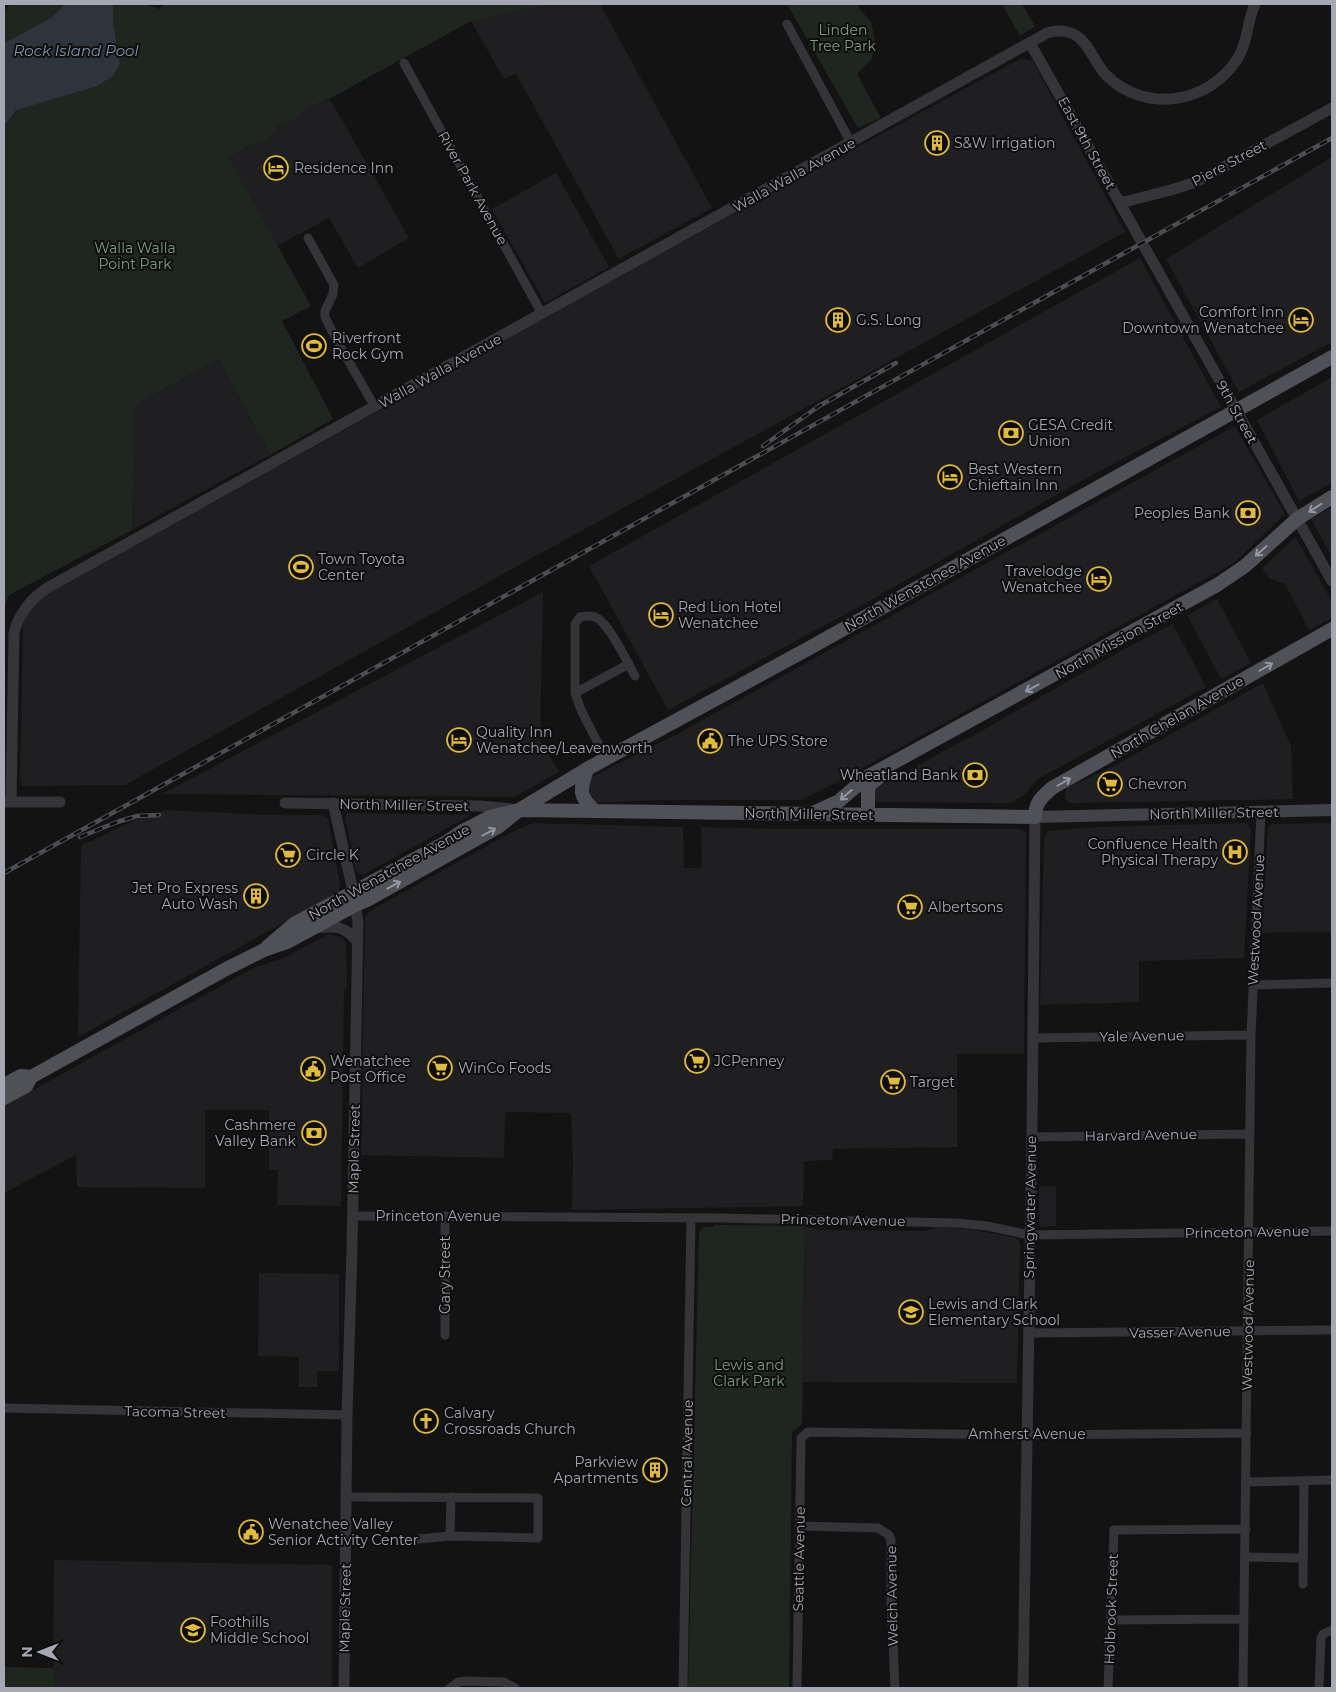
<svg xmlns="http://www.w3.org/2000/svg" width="1336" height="1692" viewBox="0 0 1336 1692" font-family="Montserrat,sans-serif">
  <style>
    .built { fill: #1f1f21 }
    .green { fill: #1f2620 }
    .water { fill: #2d343b }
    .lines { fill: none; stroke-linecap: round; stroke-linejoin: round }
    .minor { stroke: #343439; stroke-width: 9 }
    .tertiary { stroke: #343439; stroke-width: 11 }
    .secondary { stroke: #424348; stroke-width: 12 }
    .primary { stroke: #505157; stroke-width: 14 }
    .rail-casing { stroke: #4d4e53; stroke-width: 4.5 }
    .rail { stroke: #0e0e0f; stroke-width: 2.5; stroke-dasharray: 8; stroke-linecap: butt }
    .oneway { stroke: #9497a1 }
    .labels { text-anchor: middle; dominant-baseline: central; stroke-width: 4; stroke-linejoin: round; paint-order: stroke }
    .park-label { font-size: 14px; fill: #7e9d83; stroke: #0e0e0f }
    .poi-label { font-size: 14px; fill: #a5a8b3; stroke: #0e0e0f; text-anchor: start }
    .street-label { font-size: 14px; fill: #a5a8b3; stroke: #0e0e0f }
    .water-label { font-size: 15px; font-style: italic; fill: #7f93ab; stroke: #0e0e0f }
  </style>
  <rect width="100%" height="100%" fill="#131314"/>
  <path class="built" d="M550,4H600L712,208L619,259L516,74L504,79L471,21Z
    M1020,59L1032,60L1125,232L505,573L125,785L22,786L20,780L23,626L24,612L29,603L408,395L615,278Z
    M330,99L409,238L358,268L329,218L277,246L229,158L249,145L267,142L279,125L294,120L305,109Z
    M1332,157V342L1239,392L1166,259Z
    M556,173L609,267L545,303L492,209Z
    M1140,258L1221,407L1090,476L855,609L668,710L589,566Z
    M219,359L270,455L132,530L135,405Z
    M1332,377V483L1299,501L1257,420Z
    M1235,426L1285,514L1234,563L839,781L801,800H661L589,803L586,780L679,733Z
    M1332,507V557L1311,519Z
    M1296,538L1332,602V618L1309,630L1285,584L1270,579L1262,568L1290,542Z
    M543,592L540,741L559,772L514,797L162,794Z
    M1217,599L1251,663L1221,679L1187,615Z
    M1173,624L1206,687L1038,779L1026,793L1011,803L873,802L874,789L983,730L1126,648Z
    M1263,683L1291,746L1293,799L1069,803L1066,800L1065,792L1067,788L1117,764Z
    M166,810L265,815H322L328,819L340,884L339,892L78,1037L81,846L133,821Z
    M347,813L471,815L363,875L356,872L345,817Z
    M533,823L683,827L684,868H702L701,827L769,829H1021L1026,832L1024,1054H957V1147L833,1149L832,1160L804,1161L803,1206L572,1210L573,1160L571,1113L505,1112L504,1158L361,1155L365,917L369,912L375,908L512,832Z
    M1247,823L1251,829L1244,958L1139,961V1002L1040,1005L1044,837L1048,831L1097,827Z
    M1332,823V932L1261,933L1268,827L1272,824Z
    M329,934L343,938L346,943L347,987L344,991L341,1206L277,1205L278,1170H269V1110H205V1188L77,1187L76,1155L4,1193V1106L255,967L284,958Z
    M1039,1186H1056V1226L1041,1227L1039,1225Z
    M805,1226L820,1230L924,1231L940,1227L975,1230L1016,1238L1020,1243L1017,1383L803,1382Z
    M259,1273L339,1274V1371H317V1387H299V1357L258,1356Z
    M54,1560L332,1565V1688H53Z"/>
  <path class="green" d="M10,4H65L51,18L4,43V12Z
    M113,4H145L159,9L165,4H550L471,21L331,98L305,109L294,120L279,125L267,142L249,145L229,158L311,306L282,321L333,419L270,455L219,359L135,405L132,530L9,595L5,604L4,613V126L15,110L95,87L120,64L113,22Z
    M787,4H858V7L871,22L875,40L872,59L857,74L881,118L858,128Z
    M1002,4H1022L1035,26L1020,36Z
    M715,1225L805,1226L802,1424L792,1432L789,1688H688L699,1232L704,1227H714Z
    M4,1667L53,1668V1688H4Z"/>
  <path class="water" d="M65,4H113V22L120,64L113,76L95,87L16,110L4,126V43L51,18Z"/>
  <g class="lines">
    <path class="minor" d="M787,24L851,143
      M404,63L542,314
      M308,238L334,285L333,294L325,311V317L338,343L375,407
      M575,693L629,664
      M606,759L581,710L575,693V624L580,617C585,616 590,615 595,617C609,622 627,662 635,676
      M1253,985L1332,983
      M1033,1038L1251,1035
      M1032,1137L1250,1134
      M352,1216L721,1218L957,1223L987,1226L1029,1235L1332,1231
      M445,1216V1335
      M1028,1333L1332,1330
      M4,1408L347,1415
      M1247,1482L1332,1480
      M346,1497L538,1498V1538L450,1536L418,1539
      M799,1526L878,1528L889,1535L891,1540V1598L895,1688
      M450,1536L451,1497
      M1246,1557L1303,1558
      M1303,1584L1304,1481
      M1111,1620L1244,1619
      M450,1688L458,1682L466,1681L504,1682L515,1688
      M683,1688L691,1218
      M797,1688L801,1438L808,1432L1026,1435L1247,1433
      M1108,1688L1114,1530L1246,1529
      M1243,1688L1251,1035L1261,812
      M1319,1688L1321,1638L1323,1634L1332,1630"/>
    <path class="tertiary" d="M1030,43L1332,581
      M1120,203L1171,190L1196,182L1332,108
      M5,802H60
      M11,802L14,633C19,613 30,600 47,588L1047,33C1057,30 1067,30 1077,36C1090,45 1095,64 1106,75C1145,114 1209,104 1238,58C1248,42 1247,21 1255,4
      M285,803L481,806L512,809
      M333,803L351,882L358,922L352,1249L347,1415L344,1688
      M315,928C337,926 343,925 358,942
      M1023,1688L1032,1135L1035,817"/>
    <path class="secondary" d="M1035,817L1332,810"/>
    <path class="primary" d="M587,769C580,791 578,795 595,811
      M815,812L839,801L867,777L1217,585L1245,566L1297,519L1332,497
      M868,814V790L870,784L881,776
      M267,947L294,924L445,843L461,832L490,817L519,810L1035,817C1035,802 1042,797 1052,788L1332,629
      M4,1085L21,1076L31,1077
      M4,1098L26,1086L31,1077L226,969L266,949L287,942L355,905L369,899L498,827L519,810L587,769L813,646L1332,357"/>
    <g class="rail-casing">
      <path id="rail" d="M763,446L819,406L896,363
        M80,837L117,822L137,816L159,815
        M4,873L1332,138"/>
    </g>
    <use href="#rail" class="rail"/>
  </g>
  <defs><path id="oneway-shaft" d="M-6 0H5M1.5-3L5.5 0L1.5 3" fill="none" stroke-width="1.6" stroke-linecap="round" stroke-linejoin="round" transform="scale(1.25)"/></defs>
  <g class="oneway">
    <use href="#oneway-shaft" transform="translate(1315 508) rotate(147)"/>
    <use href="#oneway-shaft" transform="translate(1261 551) rotate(138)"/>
    <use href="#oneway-shaft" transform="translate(1266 667) rotate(-30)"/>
    <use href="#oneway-shaft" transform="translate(1032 688) rotate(151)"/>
    <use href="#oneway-shaft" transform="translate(1064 782) rotate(-30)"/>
    <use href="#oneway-shaft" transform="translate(846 795) rotate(139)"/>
    <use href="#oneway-shaft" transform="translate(489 832) rotate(-28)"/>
    <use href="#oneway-shaft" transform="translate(394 885) rotate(-29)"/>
  </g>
  <defs>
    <g id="building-ring" transform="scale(1.25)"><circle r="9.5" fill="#0e0e0f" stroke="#e0b93f" stroke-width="1.5"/><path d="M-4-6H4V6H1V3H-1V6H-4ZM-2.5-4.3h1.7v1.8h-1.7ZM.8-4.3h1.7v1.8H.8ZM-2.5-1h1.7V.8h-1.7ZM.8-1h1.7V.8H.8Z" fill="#e0b93f"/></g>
    <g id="hotel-ring" transform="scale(1.25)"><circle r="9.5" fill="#0e0e0f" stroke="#e0b93f" stroke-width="1.5"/><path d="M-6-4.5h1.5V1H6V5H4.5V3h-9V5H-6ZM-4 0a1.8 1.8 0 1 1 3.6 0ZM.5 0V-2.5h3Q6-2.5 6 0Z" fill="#e0b93f"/></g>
    <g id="stadium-ring" transform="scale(1.25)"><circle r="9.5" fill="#0e0e0f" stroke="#e0b93f" stroke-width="1.5"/><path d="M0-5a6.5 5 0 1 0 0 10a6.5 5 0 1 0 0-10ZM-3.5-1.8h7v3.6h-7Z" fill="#e0b93f"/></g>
    <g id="bank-ring" transform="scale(1.25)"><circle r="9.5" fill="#0e0e0f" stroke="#e0b93f" stroke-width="1.5"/><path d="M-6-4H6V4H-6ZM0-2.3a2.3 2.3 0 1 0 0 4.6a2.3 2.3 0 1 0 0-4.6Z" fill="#e0b93f"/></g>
    <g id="civic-ring" transform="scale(1.25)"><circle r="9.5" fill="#0e0e0f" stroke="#e0b93f" stroke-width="1.5"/><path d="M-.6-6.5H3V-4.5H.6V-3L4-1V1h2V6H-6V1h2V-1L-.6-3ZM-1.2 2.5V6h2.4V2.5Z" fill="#e0b93f"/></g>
    <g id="supermarket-ring" transform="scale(1.25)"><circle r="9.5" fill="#0e0e0f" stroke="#e0b93f" stroke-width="1.5"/><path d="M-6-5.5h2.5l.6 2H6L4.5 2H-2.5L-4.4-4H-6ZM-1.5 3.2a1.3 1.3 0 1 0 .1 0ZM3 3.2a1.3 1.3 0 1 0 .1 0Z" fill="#e0b93f"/></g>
    <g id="hospital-ring" transform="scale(1.25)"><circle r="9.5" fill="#0e0e0f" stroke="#e0b93f" stroke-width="1.5"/><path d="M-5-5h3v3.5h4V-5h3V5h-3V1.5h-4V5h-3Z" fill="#e0b93f"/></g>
    <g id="school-ring" transform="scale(1.25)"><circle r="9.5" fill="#0e0e0f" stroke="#e0b93f" stroke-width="1.5"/><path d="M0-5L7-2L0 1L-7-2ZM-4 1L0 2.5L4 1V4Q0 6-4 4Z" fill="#e0b93f"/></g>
    <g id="church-ring" transform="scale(1.25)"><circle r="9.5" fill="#0e0e0f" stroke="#e0b93f" stroke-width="1.5"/><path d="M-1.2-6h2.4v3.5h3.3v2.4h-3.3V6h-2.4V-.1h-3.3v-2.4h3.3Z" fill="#e0b93f"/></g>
  </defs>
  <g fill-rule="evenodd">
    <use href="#building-ring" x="937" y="143"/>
    <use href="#hotel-ring" x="276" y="168"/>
    <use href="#building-ring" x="838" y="320"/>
    <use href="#hotel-ring" x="1301" y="320"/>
    <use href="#stadium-ring" x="314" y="346"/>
    <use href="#bank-ring" x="1011" y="433"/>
    <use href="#hotel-ring" x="950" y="477"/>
    <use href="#bank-ring" x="1248" y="513"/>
    <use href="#stadium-ring" x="301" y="567"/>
    <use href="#hotel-ring" x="1099" y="579"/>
    <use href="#hotel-ring" x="661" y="615"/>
    <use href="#hotel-ring" x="459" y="740"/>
    <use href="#civic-ring" x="710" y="741"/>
    <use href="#bank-ring" x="975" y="775"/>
    <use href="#supermarket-ring" x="1110" y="784"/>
    <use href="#hospital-ring" x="1235" y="852"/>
    <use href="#supermarket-ring" x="288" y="855"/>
    <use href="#building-ring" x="256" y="896"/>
    <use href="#supermarket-ring" x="910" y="907"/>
    <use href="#supermarket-ring" x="697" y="1061"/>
    <use href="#supermarket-ring" x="440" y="1068"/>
    <use href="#civic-ring" x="313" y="1069"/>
    <use href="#supermarket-ring" x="893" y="1082"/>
    <use href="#bank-ring" x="314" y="1133"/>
    <use href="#school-ring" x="911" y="1312"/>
    <use href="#church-ring" x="426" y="1421"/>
    <use href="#building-ring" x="655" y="1470"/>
    <use href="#civic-ring" x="251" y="1532"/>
    <use href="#school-ring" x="193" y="1630"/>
  </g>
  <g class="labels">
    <g class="park-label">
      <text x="843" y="30">Linden<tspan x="843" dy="16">Tree Park</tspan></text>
      <text x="135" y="248">Walla Walla<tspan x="135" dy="16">Point Park</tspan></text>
      <text x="749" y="1365">Lewis and<tspan x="749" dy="16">Clark Park</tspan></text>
    </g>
    <g class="poi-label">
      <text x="954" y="143">S&amp;W Irrigation</text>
      <text x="294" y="168">Residence Inn</text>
      <text x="1284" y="312" text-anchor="end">Comfort Inn<tspan x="1284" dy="16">Downtown Wenatchee</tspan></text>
      <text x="856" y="320">G.S. Long</text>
      <text x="332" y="338">Riverfront<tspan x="332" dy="16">Rock Gym</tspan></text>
      <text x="1028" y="425">GESA Credit<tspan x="1028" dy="16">Union</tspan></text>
      <text x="968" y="469">Best Western<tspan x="968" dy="16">Chieftain Inn</tspan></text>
      <text x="1230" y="513" text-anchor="end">Peoples Bank</text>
      <text x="318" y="559">Town Toyota<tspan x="318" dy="16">Center</tspan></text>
      <text x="1082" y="571" text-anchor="end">Travelodge<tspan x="1082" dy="16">Wenatchee</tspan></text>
      <text x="678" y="607">Red Lion Hotel<tspan x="678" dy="16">Wenatchee</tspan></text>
      <text x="476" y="732">Quality Inn<tspan x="476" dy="16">Wenatchee/Leavenworth</tspan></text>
      <text x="728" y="741">The UPS Store</text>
      <text x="958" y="775" text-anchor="end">Wheatland Bank</text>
      <text x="1128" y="784">Chevron</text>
      <text x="1218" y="844" text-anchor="end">Confluence Health<tspan x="1218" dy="16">Physical Therapy</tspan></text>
      <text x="306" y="855">Circle K</text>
      <text x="238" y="888" text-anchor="end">Jet Pro Express<tspan x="238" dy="16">Auto Wash</tspan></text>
      <text x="928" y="907">Albertsons</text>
      <text x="330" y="1061">Wenatchee<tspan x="330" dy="16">Post Office</tspan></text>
      <text x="714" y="1061">JCPenney</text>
      <text x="458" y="1068">WinCo Foods</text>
      <text x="910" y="1082">Target</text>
      <text x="296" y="1125" text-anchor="end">Cashmere<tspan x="296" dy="16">Valley Bank</tspan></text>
      <text x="928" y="1304">Lewis and Clark<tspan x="928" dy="16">Elementary School</tspan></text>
      <text x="444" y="1413">Calvary<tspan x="444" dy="16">Crossroads Church</tspan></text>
      <text x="638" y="1462" text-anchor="end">Parkview<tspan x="638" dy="16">Apartments</tspan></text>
      <text x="268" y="1524">Wenatchee Valley<tspan x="268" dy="16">Senior Activity Center</tspan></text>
      <text x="210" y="1622">Foothills<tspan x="210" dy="16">Middle School</tspan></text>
    </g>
    <g class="street-label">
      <text transform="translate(1087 143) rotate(61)">East 9th Street</text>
      <text transform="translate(1229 163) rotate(-28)">Piere Street</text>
      <text transform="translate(794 175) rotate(-29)">Walla Walla Avenue</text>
      <text transform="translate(473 188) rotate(61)">River Park Avenue</text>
      <text transform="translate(440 371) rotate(-29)">Walla Walla Avenue</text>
      <text transform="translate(1237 412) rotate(61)">9th Street</text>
      <text transform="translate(925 583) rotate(-29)">North Wenatchee Avenue</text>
      <text transform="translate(1119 640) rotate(-29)">North Mission Street</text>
      <text transform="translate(1177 717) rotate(-30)">North Chelan Avenue</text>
      <text transform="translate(404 805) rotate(1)">North Miller Street</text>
      <text transform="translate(1214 813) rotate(-1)">North Miller Street</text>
      <text transform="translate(809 814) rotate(1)">North Miller Street</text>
      <text transform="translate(389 872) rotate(-29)">North Wenatchee Avenue</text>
      <text transform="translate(1256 920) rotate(-87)">Westwood Avenue</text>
      <text transform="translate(1142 1036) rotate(-1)">Yale Avenue</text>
      <text transform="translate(1141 1135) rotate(-1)">Harvard Avenue</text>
      <text transform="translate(354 1149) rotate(-89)">Maple Street</text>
      <text transform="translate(1030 1207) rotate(-89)">Springwater Avenue</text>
      <text x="438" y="1216">Princeton Avenue</text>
      <text transform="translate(843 1220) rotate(1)">Princeton Avenue</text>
      <text transform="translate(1247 1232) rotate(-1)">Princeton Avenue</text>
      <text transform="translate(445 1275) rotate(-90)">Gary Street</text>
      <text transform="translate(1248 1325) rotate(-89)">Westwood Avenue</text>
      <text transform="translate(1180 1332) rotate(-1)">Vasser Avenue</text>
      <text transform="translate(175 1412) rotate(1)">Tacoma Street</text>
      <text x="1027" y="1434">Amherst Avenue</text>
      <text transform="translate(687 1453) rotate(-89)">Central Avenue</text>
      <text transform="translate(799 1559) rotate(-89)">Seattle Avenue</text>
      <text transform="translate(892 1596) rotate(-91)">Welch Avenue</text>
      <text transform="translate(345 1608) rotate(-89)">Maple Street</text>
      <text transform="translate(1111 1609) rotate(-88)">Holbrook Street</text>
    </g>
    <g class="water-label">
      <text x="76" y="50">Rock Island Pool</text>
    </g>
  </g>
  <rect width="1336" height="1692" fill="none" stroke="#a5a8b3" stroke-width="10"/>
  <g transform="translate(40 1652) rotate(270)" stroke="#0e0e0f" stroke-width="4" paint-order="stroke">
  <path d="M0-4L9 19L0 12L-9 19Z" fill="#a5a8b3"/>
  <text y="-8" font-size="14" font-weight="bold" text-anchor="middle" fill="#a5a8b3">N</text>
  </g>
</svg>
